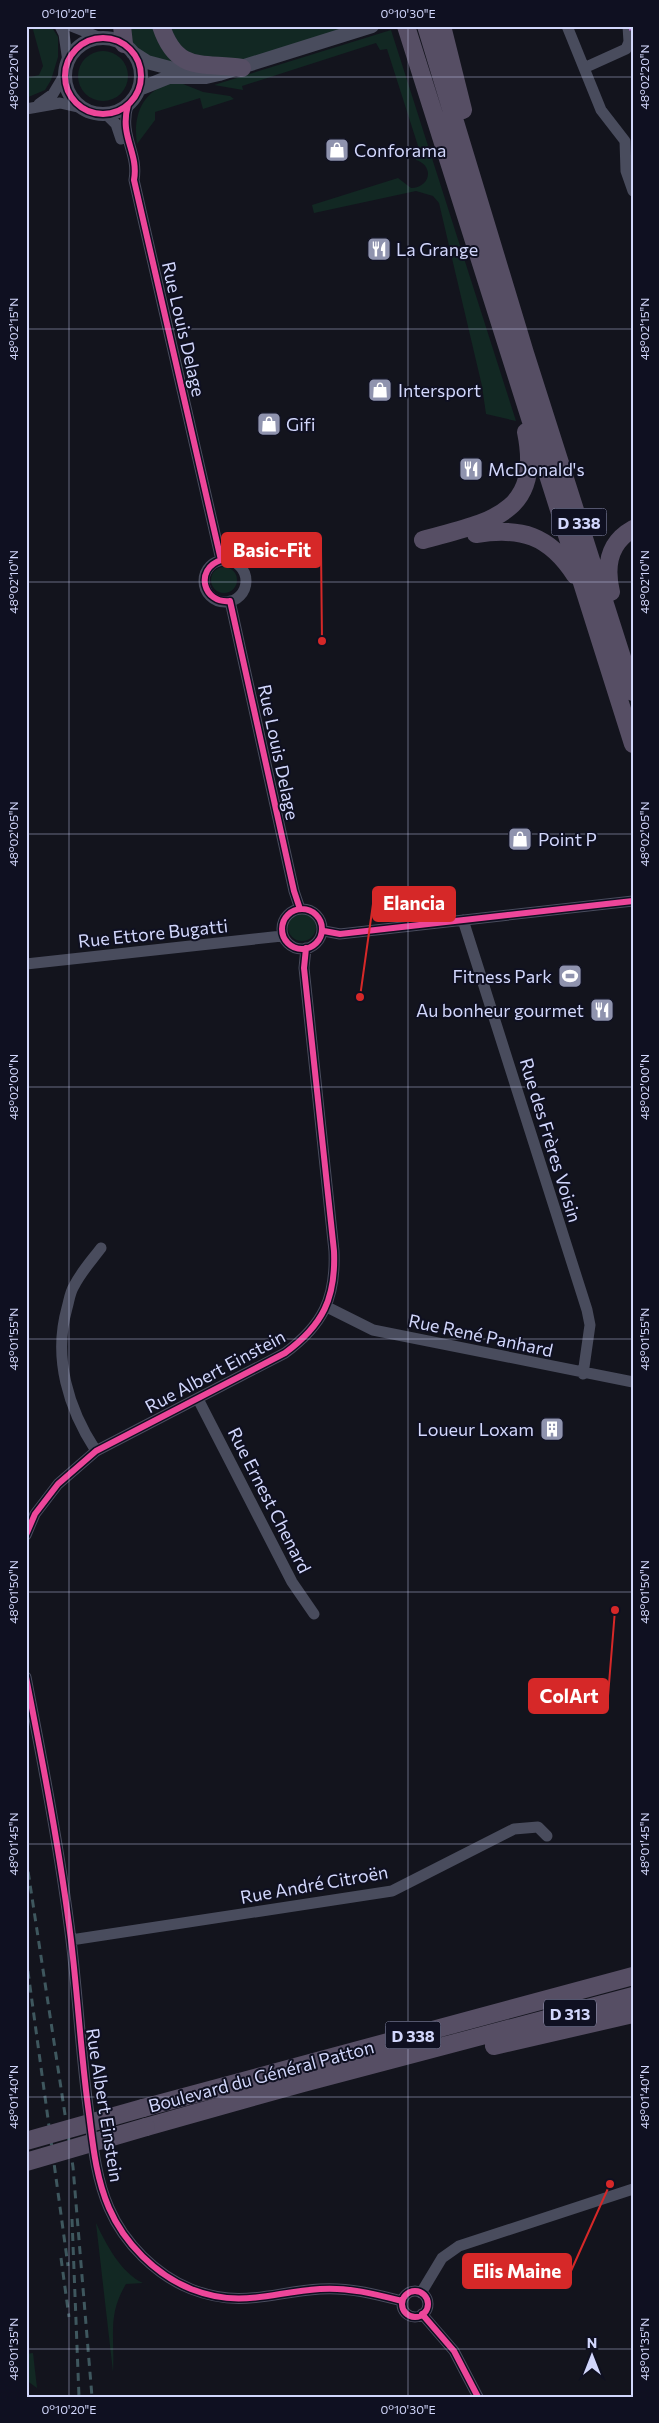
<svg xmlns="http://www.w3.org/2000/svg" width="659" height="2423" viewBox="0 0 659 2423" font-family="Commissioner,sans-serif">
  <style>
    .green { fill: #122823 }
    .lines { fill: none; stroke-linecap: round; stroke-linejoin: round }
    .minor { stroke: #494c5d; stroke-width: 11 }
    .tertiary { stroke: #494c5d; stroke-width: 14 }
    .trunk { stroke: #564e64; stroke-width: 18 }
    .rail { stroke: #3e575e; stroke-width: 3; stroke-dasharray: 8 6; stroke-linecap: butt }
    .trunk-bridge { stroke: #564e64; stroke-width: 18 }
    .quiet { stroke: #b06ccc; stroke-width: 5; stroke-dasharray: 10 5; stroke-linecap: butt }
    .cycleway-casing { stroke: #0f1021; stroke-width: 9 }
    .cycleway { stroke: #ed469a; stroke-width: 6 }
    .ticks { fill: none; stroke: #d2d7fc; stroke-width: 1; stroke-opacity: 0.45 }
    .labels { text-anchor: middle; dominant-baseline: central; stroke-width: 4; stroke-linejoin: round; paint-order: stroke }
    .shield { fill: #0f1021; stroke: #989bba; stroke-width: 1 }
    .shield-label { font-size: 16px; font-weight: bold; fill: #d2d7fc }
    .poi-label { font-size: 18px; fill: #d2d7fc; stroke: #0f1021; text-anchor: start }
    .street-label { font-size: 18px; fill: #d2d7fc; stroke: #0f1021 }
    .leader { fill: none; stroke: #d62828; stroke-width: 2 }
    .callout-dot { fill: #d62828; stroke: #0f1021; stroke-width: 2 }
    .callout { fill: #d62828; stroke: #d62828; stroke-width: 2 }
    .callout-label { font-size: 19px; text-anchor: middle; font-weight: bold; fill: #fff }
    .neatline { fill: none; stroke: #d2d7fc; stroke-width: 2 }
    .ticks-label { font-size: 12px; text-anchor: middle; fill: #d2d7fc }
  </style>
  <rect width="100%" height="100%" fill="#13141d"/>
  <path class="green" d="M32,26H51L58,37V57L51,80L45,90L26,98V78L39,75L43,66Z
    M122,26H372L219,74L133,53Z
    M391,30L516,421L486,414L482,386L439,203L433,196L416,191L314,213L312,205L398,178L411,188C430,188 435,166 416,160L414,151L419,149L387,49L380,50L376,43L242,86L243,90L214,85Z
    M78 76a25 25 0 1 1 50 0a25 25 0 1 1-50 0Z
    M169,84H183L203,92L230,96L234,99L203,109L200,98L155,112V120L137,144C133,117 141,92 169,84Z
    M211 580a13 13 0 1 1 26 0a13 13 0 1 1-26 0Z
    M288 927a14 14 0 1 1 28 0a14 14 0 1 1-28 0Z
    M96,2223C106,2244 121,2273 143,2283L126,2284C107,2315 115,2337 113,2372Z
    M33,2353L37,2388L26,2380V2354Z"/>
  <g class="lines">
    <path class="minor" d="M60,26L64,34L68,62
      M71,26L101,38
      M567,26L601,110L625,141L626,171L633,191
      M584,68L626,49L629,42L628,26
      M39,104L53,94L65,74
      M128,105C119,137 139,152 134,180L221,560
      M26,109L60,103L82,108
      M106,114L116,124L121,139
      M204 581a21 21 0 1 1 42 0a21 21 0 1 1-42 0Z
      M230,601L294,891L300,909
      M282 929a20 20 0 1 1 40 0a20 20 0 1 1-40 0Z
      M463,920L587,1310L590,1325L583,1374
      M324,931L340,934L633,901
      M26,964L282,936
      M327,1307L373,1330L633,1382
      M198,1399L292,1582L314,1614
      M96,1451C68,1408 53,1358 67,1308C69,1301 70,1292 74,1286C81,1272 92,1260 101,1248
      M26,1535L35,1514L58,1484L96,1451L285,1353C323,1325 336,1298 334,1251L304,968L306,948
      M26,1677C43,1764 60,1852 71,1940C78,1998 81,2057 89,2114C93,2146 96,2178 109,2208C124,2243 156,2275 191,2289C242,2309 271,2292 320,2289C348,2287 375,2294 402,2301
      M71,1940L392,1891L514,1829L538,1827L547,1836
      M402 2304a13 13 0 1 1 26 0a13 13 0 1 1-26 0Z
      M421,2293L442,2258L459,2246L633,2189
      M422,2314L454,2351L478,2397"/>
    <path class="tertiary" d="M65 76a38 38 0 1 1 76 0a38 38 0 1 1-76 0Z
      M133,53L147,62L185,72
      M139,89L169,77H206L219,74L372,26"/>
    <path class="trunk" d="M122,26L124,44
      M161,26C177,74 203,62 242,68
      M406,26L633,744
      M426,26L525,353L633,692
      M442,26L463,110
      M476,534C521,527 549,535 575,575
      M423,540C487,522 543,516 526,432
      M611,592C605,567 608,543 633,529
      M494,2046L633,2014
      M143,2108L633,1976
      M146,2127L303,2083L633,1996"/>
    <path class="rail" d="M26,1858L73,2167L92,2397
      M26,1957L68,2266
      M72,2219L79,2397
      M61,2258L69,2317"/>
    <path class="trunk-bridge" d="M26,2141L143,2108
      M26,2162L146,2127"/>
    <path class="quiet" d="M629,28H633"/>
    <g class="cycleway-casing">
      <path id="cycleway" d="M65 76a38 38 0 1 1 76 0a38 38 0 1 1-76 0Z
        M128,105C119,137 139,152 134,180L221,560C194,569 203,604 230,601L294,891L300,909
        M282 929a20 20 0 1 1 40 0a20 20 0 1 1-40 0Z
        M324,931L340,934L633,901
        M26,1535L35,1514L58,1484L96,1451L285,1353C323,1325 336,1298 334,1251L304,968L306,948
        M26,1677C43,1764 60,1852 71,1940C78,1998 81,2057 89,2114C93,2146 96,2178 109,2208C124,2243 156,2275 191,2289C242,2309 271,2292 320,2289C348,2287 375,2294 402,2301
        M402 2304a13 13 0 1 1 26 0a13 13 0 1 1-26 0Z
        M422,2314L454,2351L478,2397"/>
    </g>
    <use href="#cycleway" class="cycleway"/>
  </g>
  <path class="ticks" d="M69,26V2397M408,26V2397M26,77H633M26,329H633M26,582H633M26,834H633M26,1087H633M26,1339H633M26,1592H633M26,1844H633M26,2097H633M26,2349H633"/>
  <defs>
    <g id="shop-square" transform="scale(1.25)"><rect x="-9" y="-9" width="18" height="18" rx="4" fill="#8f93ae" stroke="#0f1021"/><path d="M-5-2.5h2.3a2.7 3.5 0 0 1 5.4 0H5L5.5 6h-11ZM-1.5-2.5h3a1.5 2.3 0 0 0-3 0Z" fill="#fff"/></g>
    <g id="restaurant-square" transform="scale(1.25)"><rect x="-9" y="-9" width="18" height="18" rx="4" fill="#8f93ae" stroke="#0f1021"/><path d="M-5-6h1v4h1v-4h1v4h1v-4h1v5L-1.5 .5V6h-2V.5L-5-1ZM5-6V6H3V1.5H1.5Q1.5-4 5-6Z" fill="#fff"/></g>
    <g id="stadium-square" transform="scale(1.25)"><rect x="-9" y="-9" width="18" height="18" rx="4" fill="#8f93ae" stroke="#0f1021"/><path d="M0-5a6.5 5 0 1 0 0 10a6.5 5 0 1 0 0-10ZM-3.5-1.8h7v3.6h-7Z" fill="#fff"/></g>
    <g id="building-square" transform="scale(1.25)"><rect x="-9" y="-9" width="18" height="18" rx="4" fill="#8f93ae" stroke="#0f1021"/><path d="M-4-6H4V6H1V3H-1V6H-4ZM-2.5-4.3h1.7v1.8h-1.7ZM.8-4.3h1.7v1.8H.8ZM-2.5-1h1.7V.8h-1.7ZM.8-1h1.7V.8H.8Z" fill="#fff"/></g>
  </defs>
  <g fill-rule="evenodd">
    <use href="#shop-square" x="337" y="150"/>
    <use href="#restaurant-square" x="379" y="249"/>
    <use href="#shop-square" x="380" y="390"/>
    <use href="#shop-square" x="269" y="424"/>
    <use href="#restaurant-square" x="471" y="469"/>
    <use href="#shop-square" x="520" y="839"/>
    <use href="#stadium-square" x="570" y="976"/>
    <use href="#restaurant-square" x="602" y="1010"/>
    <use href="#building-square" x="552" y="1429"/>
  </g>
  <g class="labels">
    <g class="shield">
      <rect x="551.5" y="508.5" width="55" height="27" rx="4"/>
      <rect x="544" y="1999.5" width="52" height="27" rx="4"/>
      <rect x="385.5" y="2021.5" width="55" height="27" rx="4"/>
    </g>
    <g class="shield-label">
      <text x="579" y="522">D 338</text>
      <text x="570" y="2013">D 313</text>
      <text x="413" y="2035">D 338</text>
    </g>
    <g class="poi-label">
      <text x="354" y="150">Conforama</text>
      <text x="396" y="249">La Grange</text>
      <text x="398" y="390">Intersport</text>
      <text x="286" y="424">Gifi</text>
      <text x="488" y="469">McDonald's</text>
      <text x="538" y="839">Point P</text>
      <text x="552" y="976" text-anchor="end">Fitness Park</text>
      <text x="584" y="1010" text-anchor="end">Au bonheur gourmet</text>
      <text x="534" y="1429" text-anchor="end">Loueur Loxam</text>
    </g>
    <g class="street-label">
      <text transform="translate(184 329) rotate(77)">Rue Louis Delage</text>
      <text transform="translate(279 752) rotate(78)">Rue Louis Delage</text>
      <text transform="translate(153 933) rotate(-6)">Rue Ettore Bugatti</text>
      <text transform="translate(551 1140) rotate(73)">Rue des Frères Voisin</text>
      <text transform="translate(481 1335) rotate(12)">Rue René Panhard</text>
      <text transform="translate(215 1371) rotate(-28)">Rue Albert Einstein</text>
      <text transform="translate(270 1500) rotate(63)">Rue Ernest Chenard</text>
      <text transform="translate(314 1884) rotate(-10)">Rue André Citroën</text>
      <text transform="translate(261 2076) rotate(-15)">Boulevard du Général Patton</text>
      <text transform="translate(105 2105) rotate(81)">Rue Albert Einstein</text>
    </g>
  </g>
  <path class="leader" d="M322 641L321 550M360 997L373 904M615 1610L608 1696M610 2184L571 2271"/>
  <g class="callout-dot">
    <circle cx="322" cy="641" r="5"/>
    <circle cx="360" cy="997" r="5"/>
    <circle cx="615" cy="1610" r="5"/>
    <circle cx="610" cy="2184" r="5"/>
  </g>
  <g class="callout">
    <rect x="222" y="533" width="99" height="34" rx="5"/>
    <rect x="373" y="887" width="82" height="34" rx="5"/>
    <rect x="529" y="1679" width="79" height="34" rx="5"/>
    <rect x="463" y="2254" width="108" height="34" rx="5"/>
  </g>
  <g class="callout-label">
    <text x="272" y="557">Basic-Fit</text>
    <text x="414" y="910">Elancia</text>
    <text x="569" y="1703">ColArt</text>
    <text x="517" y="2278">Elis Maine</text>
  </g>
  <rect width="659" height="2423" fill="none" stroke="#0f1021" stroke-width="55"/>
  <g transform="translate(592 2356)" stroke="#0f1021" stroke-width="4" paint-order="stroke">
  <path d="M0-4L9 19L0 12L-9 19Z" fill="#d2d7fc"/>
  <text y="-8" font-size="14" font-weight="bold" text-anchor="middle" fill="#d2d7fc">N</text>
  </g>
  <rect x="28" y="28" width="604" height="2368" class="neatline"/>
  <g class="ticks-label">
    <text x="69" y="18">0°10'20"E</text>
    <text x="408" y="18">0°10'30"E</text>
    <text transform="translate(14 77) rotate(-90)" y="4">48°02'20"N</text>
    <text transform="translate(645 77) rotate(-90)" y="4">48°02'20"N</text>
    <text transform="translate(14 329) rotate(-90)" y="4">48°02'15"N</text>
    <text transform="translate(645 329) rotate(-90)" y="4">48°02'15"N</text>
    <text transform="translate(14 582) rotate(-90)" y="4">48°02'10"N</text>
    <text transform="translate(645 582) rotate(-90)" y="4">48°02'10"N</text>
    <text transform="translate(14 834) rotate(-90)" y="4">48°02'05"N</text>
    <text transform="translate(645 834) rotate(-90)" y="4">48°02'05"N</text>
    <text transform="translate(14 1087) rotate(-90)" y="4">48°02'00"N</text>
    <text transform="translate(645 1087) rotate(-90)" y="4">48°02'00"N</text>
    <text transform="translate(14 1339) rotate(-90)" y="4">48°01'55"N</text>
    <text transform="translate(645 1339) rotate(-90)" y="4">48°01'55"N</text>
    <text transform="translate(14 1592) rotate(-90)" y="4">48°01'50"N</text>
    <text transform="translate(645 1592) rotate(-90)" y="4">48°01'50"N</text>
    <text transform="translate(14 1844) rotate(-90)" y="4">48°01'45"N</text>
    <text transform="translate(645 1844) rotate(-90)" y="4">48°01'45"N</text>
    <text transform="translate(14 2097) rotate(-90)" y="4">48°01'40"N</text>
    <text transform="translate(645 2097) rotate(-90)" y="4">48°01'40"N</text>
    <text transform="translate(14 2349) rotate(-90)" y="4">48°01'35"N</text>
    <text transform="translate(645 2349) rotate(-90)" y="4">48°01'35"N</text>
    <text x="69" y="2414">0°10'20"E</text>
    <text x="408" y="2414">0°10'30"E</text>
  </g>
</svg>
